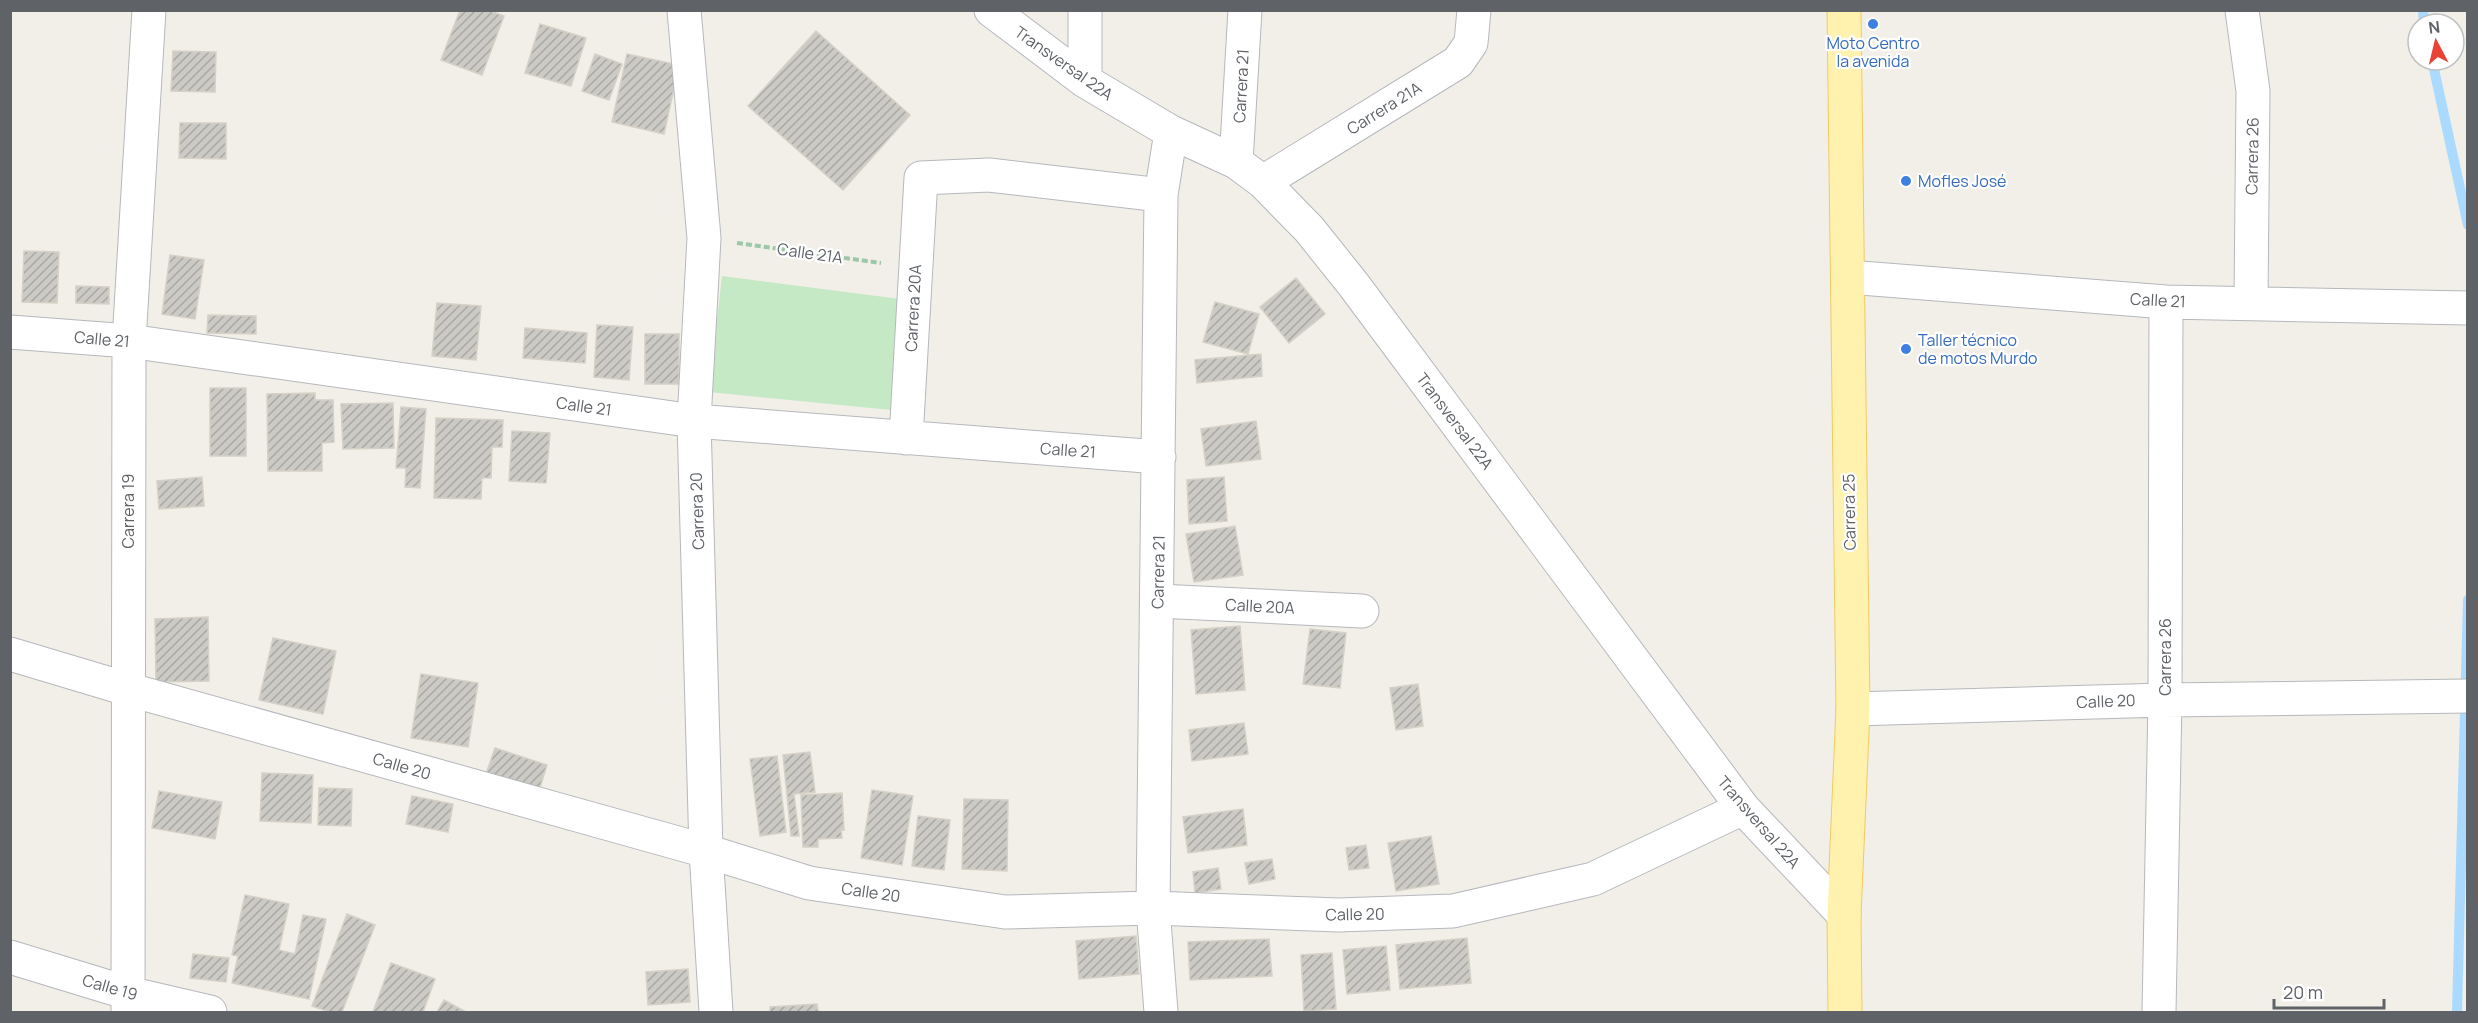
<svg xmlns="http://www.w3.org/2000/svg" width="2478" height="1023" viewBox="0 0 2478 1023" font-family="Manrope,sans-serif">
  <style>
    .grass { fill: #c5e8c5 }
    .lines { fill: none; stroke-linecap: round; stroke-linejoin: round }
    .stream { stroke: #aadaff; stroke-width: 10 }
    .building { fill: url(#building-hatch); stroke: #d6d1c6; stroke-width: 1.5 }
    .minor-casing { stroke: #b5b8bc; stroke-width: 35 }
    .major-casing { stroke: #f2c960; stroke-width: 35 }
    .path { stroke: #9cc7a9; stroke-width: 4; stroke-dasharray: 6 3; stroke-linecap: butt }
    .minor { stroke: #fff; stroke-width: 33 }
    .major { stroke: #fff2af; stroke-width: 33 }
    .shop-dot { fill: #3f7fe0; stroke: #fff; stroke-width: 2 }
    .labels { text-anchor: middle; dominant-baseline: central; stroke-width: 4.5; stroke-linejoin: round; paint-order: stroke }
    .shop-label { font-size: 16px; fill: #366cbe; stroke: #fff; text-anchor: start }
    .street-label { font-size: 16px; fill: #5f6368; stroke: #fff }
  </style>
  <defs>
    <pattern id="building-hatch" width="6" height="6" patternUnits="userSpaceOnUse" patternTransform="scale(1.5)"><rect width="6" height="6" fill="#cccac5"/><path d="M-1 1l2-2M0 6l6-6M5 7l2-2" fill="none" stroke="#a9a8a4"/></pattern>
  </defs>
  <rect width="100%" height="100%" fill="#f1efe8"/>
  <path class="grass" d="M722,276L900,299L891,410L709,392Z"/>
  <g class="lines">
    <path class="stream" d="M2423,10L2424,24
      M2432,60L2468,225
      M2457,1012L2468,600"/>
  </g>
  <path class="building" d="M460,10H488L504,16L482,75L441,60Z
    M540,24L586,38L571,86L525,73Z
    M816,31L910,115L843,190L748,106Z
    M173,51L216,52L215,92L171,91Z
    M595,54L622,64L609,100L582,91Z
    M627,54L679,65L664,134L612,122Z
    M180,123H226V159L179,158Z
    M24,251L59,252L57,303L22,302Z
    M170,255L204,260L195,319L162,314Z
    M1296,278L1325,314L1289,343L1260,307Z
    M76,286L109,287V304L76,303Z
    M1215,302L1259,314L1248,354L1203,342Z
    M437,303L481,306L476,360L432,356Z
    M208,315L256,316V334L207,333Z
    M597,325L633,327L629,380L594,377Z
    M525,328L587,333L585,363L523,358Z
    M645,334H679V384H645Z
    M1261,354L1262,376L1197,383L1195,360Z
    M210,388H246V456H210Z
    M315,393V400H333L334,442L322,443V471H268L267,394Z
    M393,403L394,448L343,449L341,404Z
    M401,407L426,409L420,488L405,487L406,468H396Z
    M436,418L503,420L502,447H492L491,478H482L481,499L434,498Z
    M1256,421L1261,459L1206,466L1201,429Z
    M512,431L550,433L546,483L509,481Z
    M202,477L204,506L159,509L157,481Z
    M1224,477L1227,521L1189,524L1187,480Z
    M1235,526L1243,575L1194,582L1186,534Z
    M208,617L209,681L156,682L155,619Z
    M1240,626L1245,690L1196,694L1191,630Z
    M1310,629L1346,633L1340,688L1303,684Z
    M273,638L336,651L323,714L259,700Z
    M421,674L478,683L468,747L411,738Z
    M1418,684L1423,726L1396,730L1390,688Z
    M1244,723L1248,754L1192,761L1189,730Z
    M495,748L547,765L539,791L486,774Z
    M810,752L815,792L794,794L799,836H791L783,755Z
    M777,756L786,832L760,836L750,759Z
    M262,773L313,775L311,823L260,821Z
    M319,788L352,789L351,826L318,825Z
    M872,790L913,796L902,865L861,858Z
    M159,791L222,802L215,839L152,828Z
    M842,793L844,830L841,829L842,838L818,839V847H803L801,795Z
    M412,796L453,804L448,832L406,824Z
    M964,799L1008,800L1007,871L962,869Z
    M1243,809L1247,845L1188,853L1183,817Z
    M918,816L950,820L944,870L912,866Z
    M1431,836L1439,884L1396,891L1388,843Z
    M1366,845L1369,868L1349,870L1346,848Z
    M1272,859L1275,879L1249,884L1245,863Z
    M1218,868L1221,889L1195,893L1193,872Z
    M245,895L289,904L279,950L295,954L303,915L326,919L309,999L232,983L238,956L232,955Z
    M347,914L375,925L342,1012H330L312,1006Z
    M1136,936L1139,974L1079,979L1076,941Z
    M1467,938L1471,983L1400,989L1396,945Z
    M1269,939L1272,976L1190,980L1188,942Z
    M1386,946L1390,990L1347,994L1343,950Z
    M1332,953L1336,1009L1304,1011L1301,955Z
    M193,954L229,958L226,982L190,978Z
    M391,963L435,979L423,1012H373Z
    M688,969L690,1002L648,1005L646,972Z
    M444,1000L466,1012H437Z
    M817,1004L818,1011L823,1012H770V1007Z"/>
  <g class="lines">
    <g class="minor-casing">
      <path id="minor" d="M684,10L704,238L694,421L706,851L716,1012
        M991,10L1085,81L1171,132L1236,162L1263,182L1309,229L1353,284L1743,808L1844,915
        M1085,10V81
        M2242,10L2253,91L2251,301
        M1236,162L1245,10
        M1263,182L1458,62L1471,43L1474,10
        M1848,277L2166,302L2468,308
        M10,332L129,341L694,421L1159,457
        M906,438L921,178L989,175L1161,195
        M1158,601L1362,611
        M10,654L127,689L706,851L809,883L1005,912L1153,908L1339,915L1453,911L1593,879L1743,808
        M1853,709L2165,700L2468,696
        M10,957L128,993L210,1012
        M128,1012L129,341L149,10
        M1161,1012L1153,908L1161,195L1171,132
        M2159,1012L2165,700L2166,302"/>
    </g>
    <g class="major-casing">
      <path id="major" d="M1844,10L1853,709L1844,915L1845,1012"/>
    </g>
    <path class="path" d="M737,243L881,263"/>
    <use href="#minor" class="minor"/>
    <use href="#major" class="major"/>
  </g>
  <g class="shop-dot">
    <circle cx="1873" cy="24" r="6"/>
    <circle cx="1906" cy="181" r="6"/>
    <circle cx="1906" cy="349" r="6"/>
  </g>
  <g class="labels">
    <g class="shop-label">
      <text x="1873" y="43" text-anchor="middle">Moto Centro<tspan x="1873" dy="18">la avenida</tspan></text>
      <text x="1918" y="181">Mofles José</text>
      <text x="1918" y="340">Taller técnico<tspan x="1918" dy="18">de motos Murdo</tspan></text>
    </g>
    <g class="street-label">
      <text transform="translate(1064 63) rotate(35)">Transversal 22A</text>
      <text transform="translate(1241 86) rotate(-87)">Carrera 21</text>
      <text transform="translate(1384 108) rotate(-32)">Carrera 21A</text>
      <text transform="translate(2252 156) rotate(-89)">Carrera 26</text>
      <text transform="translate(810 253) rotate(8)">Calle 21A</text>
      <text transform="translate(2158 300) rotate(3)">Calle 21</text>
      <text transform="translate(913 308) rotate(-87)">Carrera 20A</text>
      <text transform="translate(102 339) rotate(5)">Calle 21</text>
      <text transform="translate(584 406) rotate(8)">Calle 21</text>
      <text transform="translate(1455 421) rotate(53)">Transversal 22A</text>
      <text transform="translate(1068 450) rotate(4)">Calle 21</text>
      <text transform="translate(128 511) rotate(-90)">Carrera 19</text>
      <text transform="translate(697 511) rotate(-92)">Carrera 20</text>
      <text transform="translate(1849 512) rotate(-91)">Carrera 25</text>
      <text transform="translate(1158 572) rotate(-89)">Carrera 21</text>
      <text transform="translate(1260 606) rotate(3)">Calle 20A</text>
      <text transform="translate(2165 657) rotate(-90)">Carrera 26</text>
      <text transform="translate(2106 701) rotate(-2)">Calle 20</text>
      <text transform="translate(402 766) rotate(16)">Calle 20</text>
      <text transform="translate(1759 822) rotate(49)">Transversal 22A</text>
      <text transform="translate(871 892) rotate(8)">Calle 20</text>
      <text transform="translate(1355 914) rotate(-1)">Calle 20</text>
      <text transform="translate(110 987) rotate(16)">Calle 19</text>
    </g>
  </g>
  <rect width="2478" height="1023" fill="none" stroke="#5f6368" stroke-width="24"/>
  <g transform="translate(2436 42) rotate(353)"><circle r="28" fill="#ffffff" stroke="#bfc1c3" stroke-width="1.5"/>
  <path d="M0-4.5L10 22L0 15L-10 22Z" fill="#ea4335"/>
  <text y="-9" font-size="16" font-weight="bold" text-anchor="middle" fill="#5f6368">N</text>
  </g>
  <path d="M2274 999v9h110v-9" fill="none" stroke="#5f6368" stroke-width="3"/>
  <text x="2283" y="999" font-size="18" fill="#5f6368" stroke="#ffffff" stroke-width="4.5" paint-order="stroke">20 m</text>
</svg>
